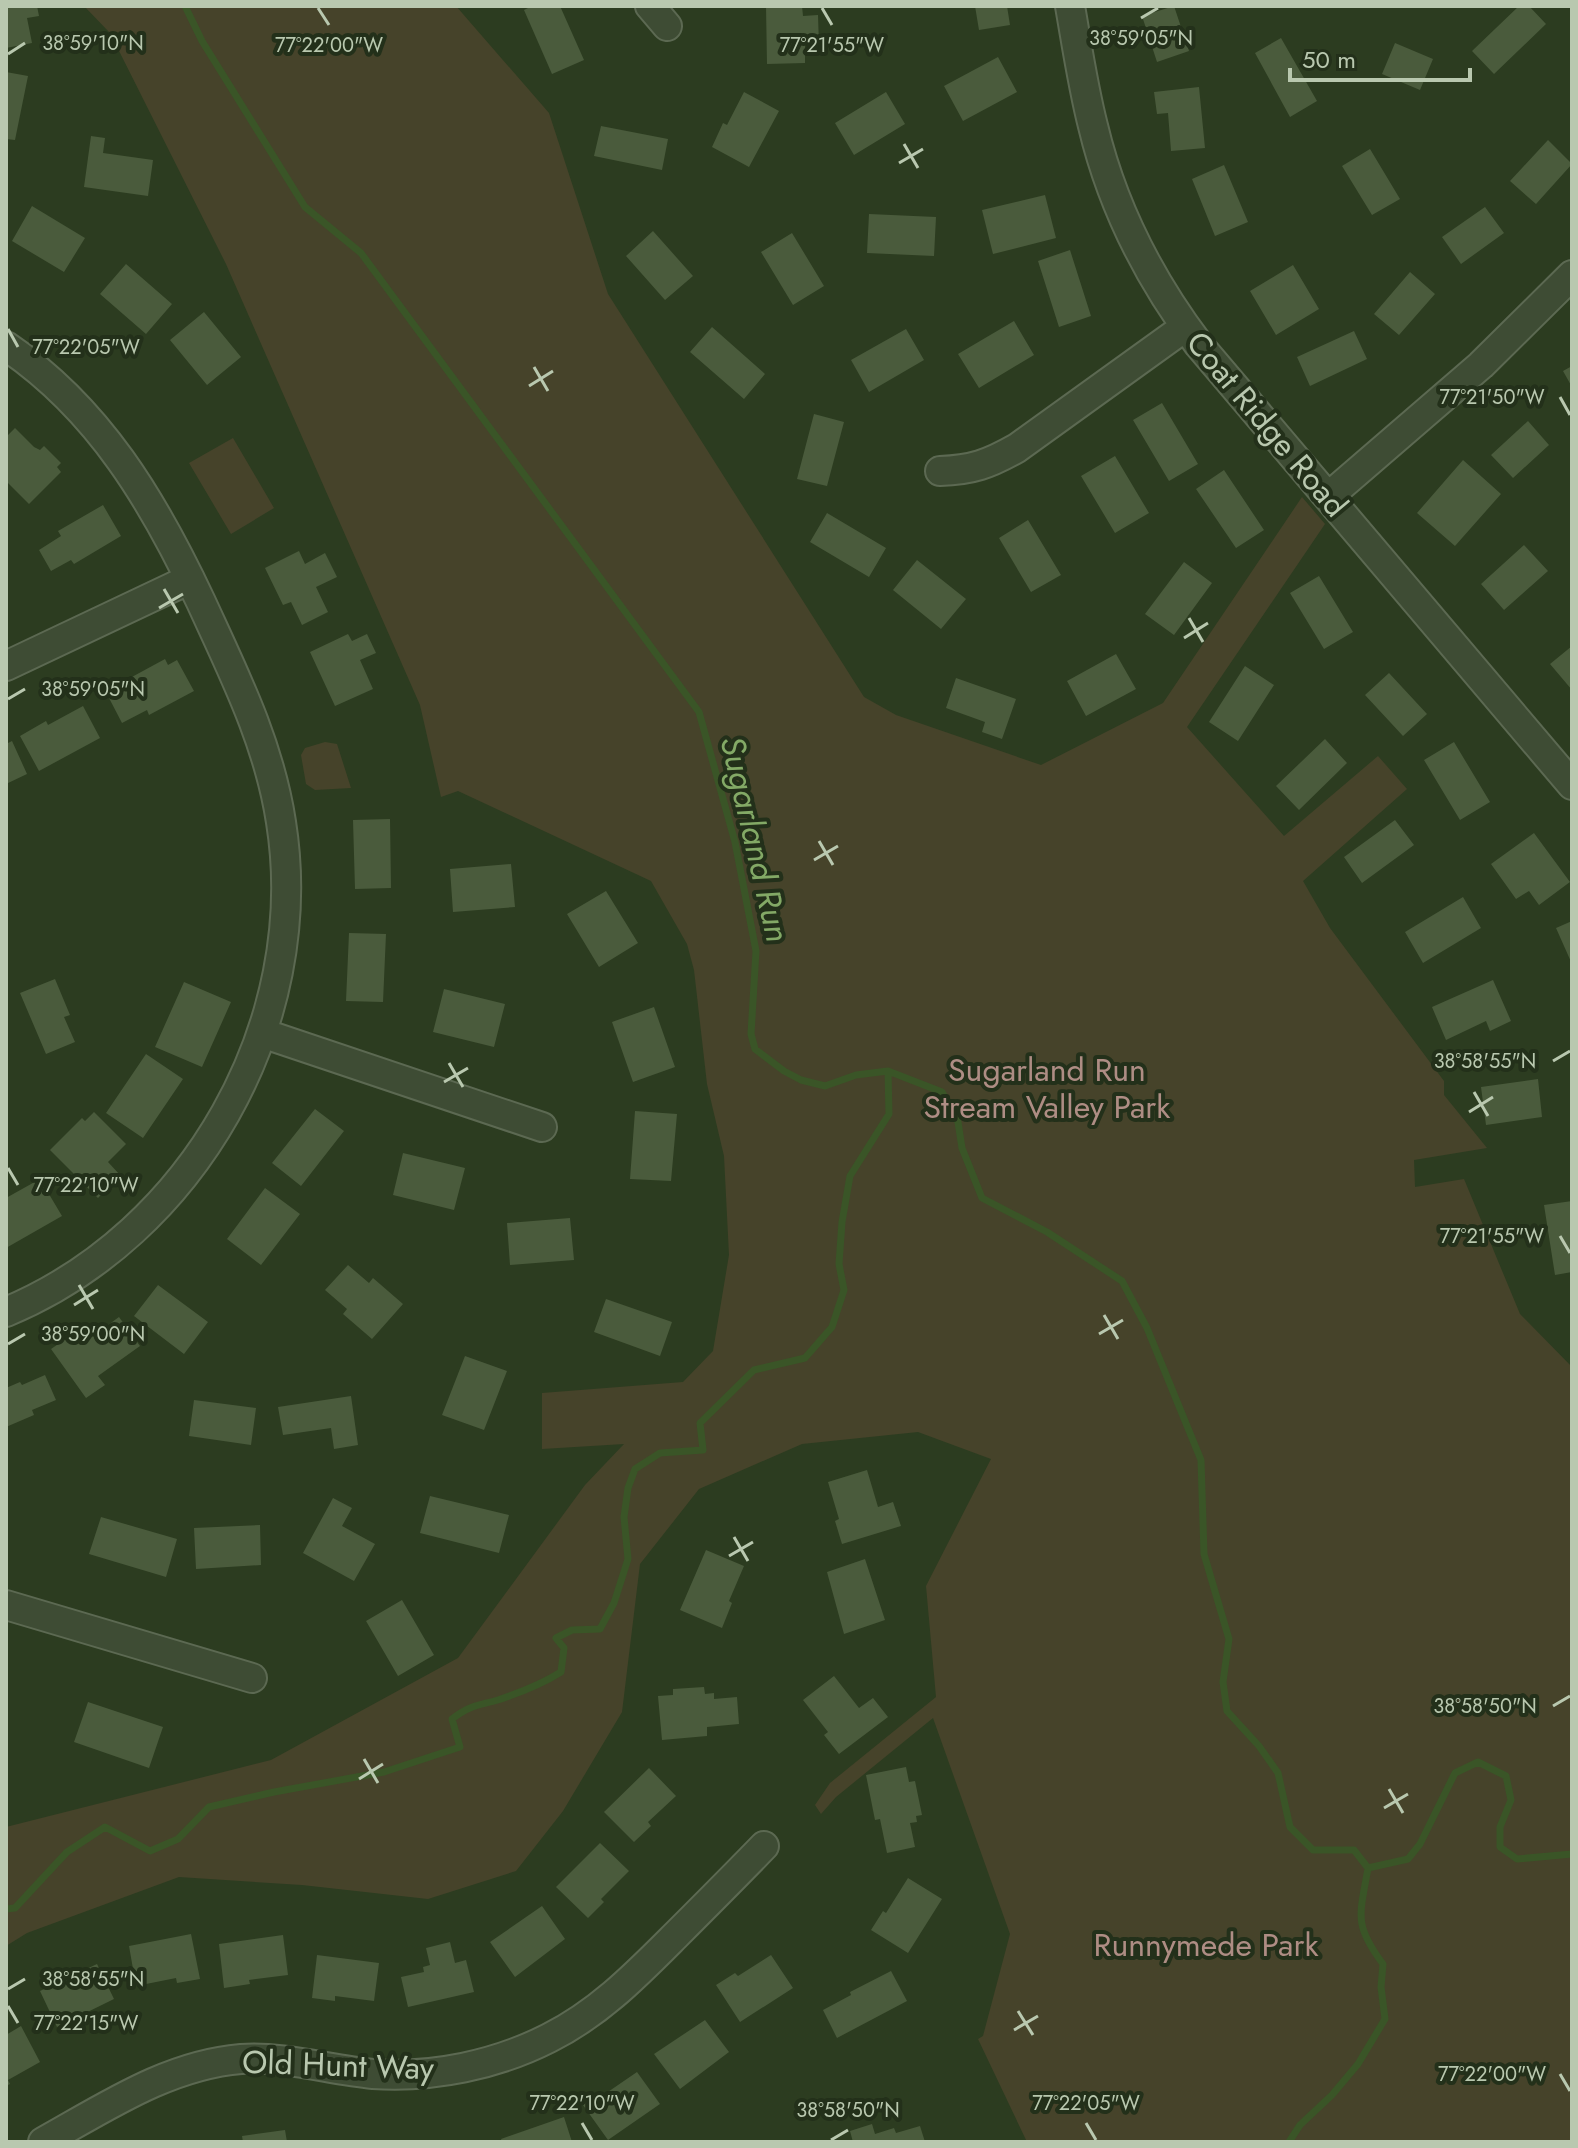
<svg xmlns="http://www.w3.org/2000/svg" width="1578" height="2148" viewBox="0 0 1578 2148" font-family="Jost,sans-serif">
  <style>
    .green { fill: #46432a }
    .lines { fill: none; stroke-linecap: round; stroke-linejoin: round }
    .stream { stroke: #3a5527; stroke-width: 7 }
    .building { fill: #4a5b3c }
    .minor-casing { stroke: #5c6952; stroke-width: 32 }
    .minor { stroke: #3e4c34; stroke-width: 28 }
    .ticks { fill: none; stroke: #b9c8af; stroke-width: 3 }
    .labels { text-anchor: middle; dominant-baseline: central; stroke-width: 8; stroke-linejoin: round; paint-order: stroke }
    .street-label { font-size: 32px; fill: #b9c8af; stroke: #23301a }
    .park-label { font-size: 32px; fill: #ae8d84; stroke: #23301a }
    .water-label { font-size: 34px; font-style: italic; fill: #83a966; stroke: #23301a }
    .ticks-label { font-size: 20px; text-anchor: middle; fill: #b9c8af; stroke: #23301a; stroke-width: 8; stroke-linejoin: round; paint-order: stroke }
  </style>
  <rect width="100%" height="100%" fill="#2c3c20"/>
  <path class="green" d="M84,6H456L549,113L608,294L864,697L896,715L1041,765L1163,703L1302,497L1325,524L1187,727L1284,836L1378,756L1407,789L1303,881L1330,928L1444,1081V1095L1487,1148L1414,1160L1415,1187L1464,1179L1520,1314L1572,1367V2142H1027L978,2039L983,2036L1010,1934L933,1718L836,1797L821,1814L815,1805L830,1783L936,1697L926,1586L991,1459L918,1432L802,1444L699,1489L640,1564L622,1712L563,1811L516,1871L428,1899L302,1885L179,1877L27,1933L6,1946V1827L271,1760L458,1658L585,1485L624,1444L542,1449V1393L683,1382L713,1351L729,1255L724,1156L707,1084L694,970L687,944L651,881L458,791L441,797L420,705L226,264L110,33Z
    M233,438L274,508L231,534L189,463Z
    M325,742L337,744L351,788L315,790L306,784L301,755L305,748Z"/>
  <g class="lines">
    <path class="stream" d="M185,6L202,41L305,207L361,253L699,712L735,842L756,951L751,1034L755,1049L784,1071L801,1080L825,1086L856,1075L888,1071L942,1092L958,1122L962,1148L982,1198L1047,1232L1122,1281L1147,1328L1201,1460L1204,1554L1229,1639L1223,1682L1227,1711L1259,1746L1278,1773L1290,1827L1313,1850H1354L1368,1868C1360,1915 1353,1924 1383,1964L1381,1987L1385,2019L1358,2064L1332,2095L1300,2125L1289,2142
      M1368,1868L1408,1859L1420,1844L1455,1773L1478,1762L1506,1776L1511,1800L1500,1827V1847L1517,1859L1572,1854
      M6,1909L15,1908L67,1852L105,1827L150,1851L178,1839L209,1807L274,1792L384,1772L460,1747L452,1719C470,1705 477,1706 498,1700C519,1693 542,1684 561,1672L564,1648L556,1638L572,1630L600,1629L614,1603L628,1559L624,1517L628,1488L635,1469L660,1453L703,1450L700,1423L754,1370L805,1358L832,1327L844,1290L839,1264L842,1222L850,1176L889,1114L888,1071"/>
  </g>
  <path class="building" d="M6,6H37L39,16L27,18L32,43L6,48Z
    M532,6H560L584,60L552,74L524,10Z
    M766,6H802L803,16L818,15L819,46H805V63L767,64Z
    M975,6H1007L1010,25L979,30Z
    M1174,6L1189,51L1157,62L1142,16Z
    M1519,6H1529L1546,24L1494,74L1472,51Z
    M1281,38L1317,101L1290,117L1255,53Z
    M1395,43L1433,59L1420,90L1382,74Z
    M998,57L1017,92L963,121L944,86Z
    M6,72L28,76L15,140L6,139Z
    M1199,87L1205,148L1171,151L1168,113L1157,114L1154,92Z
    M744,92L779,111L749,167L712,147L723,123L727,125Z
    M886,92L905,124L854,155L835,123Z
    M601,126L668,139L662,170L594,156Z
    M91,136L105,138L103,153L153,160L148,196L84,187Z
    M1548,140L1572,164L1536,204L1510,181Z
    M1370,149L1400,199L1372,215L1342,166Z
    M1224,165L1248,222L1215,236L1192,179Z
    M1045,195L1056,238L993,254L982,210Z
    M32,206L85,238L64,272L12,241Z
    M1485,207L1504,233L1461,264L1442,237Z
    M869,214L936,217L934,256L867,253Z
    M653,231L693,276L665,300L626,256Z
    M792,233L824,286L793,305L761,252Z
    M1070,250L1091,316L1059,327L1038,261Z
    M126,264L172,304L146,334L100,294Z
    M1293,265L1319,309L1276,335L1250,291Z
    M1410,272L1435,294L1399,335L1374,314Z
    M204,312L241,357L207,385L170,340Z
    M1014,321L1034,355L979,388L958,354Z
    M712,327L765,374L744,399L690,352Z
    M906,329L924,360L869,392L851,360Z
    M1354,331L1367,359L1310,386L1297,357Z
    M1572,366V387L1563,371Z
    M1162,403L1198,464L1169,481L1133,420Z
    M814,414L844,422L827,486L797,479Z
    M1528,421L1549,445L1513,478L1491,455Z
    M15,428L34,447L40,450L44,446L61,463L57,467L61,472L29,504L6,481V437Z
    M1115,456L1149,513L1115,533L1081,476Z
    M1463,460L1501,494L1455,546L1417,513Z
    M1224,470L1264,530L1236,548L1196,489Z
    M103,505L121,536L74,564L71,560L51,571L39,550L61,536L58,531Z
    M827,513L886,548L869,577L810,542Z
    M1028,520L1061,575L1031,592L999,538Z
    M1524,545L1548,571L1504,610L1481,584Z
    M299,551L305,564L325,553L337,577L316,587L328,612L302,625L291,602L283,605L265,568Z
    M917,560L966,599L941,629L893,590Z
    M1184,562L1212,583L1174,635L1145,614Z
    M1319,576L1353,632L1324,649L1290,593Z
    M348,634L352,641L367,634L376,653L360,660L373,689L335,706L310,652Z
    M1572,646V690L1550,664Z
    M1116,654L1136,689L1086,716L1067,681Z
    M165,659L168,665L177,660L194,691L149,715L147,710L122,723L109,698L134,685L130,678Z
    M1245,666L1274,685L1238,741L1209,722Z
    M1389,673L1427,714L1403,736L1365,695Z
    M956,678L1016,699L1002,739L982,732L985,722L946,708Z
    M83,706L100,738L39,771L20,736L46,721L48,725Z
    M1325,739L1347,763L1299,810L1276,786Z
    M12,741L27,774L6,784V744Z
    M1454,742L1490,802L1460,820L1424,760Z
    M390,819L391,888L355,889L353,820Z
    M1395,820L1414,845L1362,883L1344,857Z
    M1534,833L1570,882L1539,905L1529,891L1516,899L1491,864Z
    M511,864L515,907L453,912L450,869Z
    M606,891L638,943L599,967L567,914Z
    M1463,897L1481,928L1423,963L1405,932Z
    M1572,921V964L1556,928Z
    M349,933L386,934L383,1002L346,1001Z
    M55,979L70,1015L64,1017L75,1042L46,1054L20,993Z
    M1493,980L1511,1021L1490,1031L1486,1021L1446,1040L1432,1007Z
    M184,982L231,1002L202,1067L155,1047Z
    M444,989L505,1004L494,1047L433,1032Z
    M654,1007L675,1067L633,1082L612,1022Z
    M146,1054L183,1079L143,1138L106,1113Z
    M1538,1079L1542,1117L1486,1125L1481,1087Z
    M315,1109L344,1131L301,1186L272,1163Z
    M635,1111L677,1114L671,1181L630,1179Z
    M94,1112L126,1144L108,1162L120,1175L98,1198L50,1150L82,1118L85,1121Z
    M403,1153L465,1168L454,1210L393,1195Z
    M40,1179L62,1216L6,1248V1198Z
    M265,1188L300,1214L261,1265L227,1239Z
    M1572,1201V1272L1555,1275L1544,1205Z
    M570,1218L574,1260L510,1265L507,1223Z
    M348,1265L369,1283L373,1278L403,1304L372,1339L343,1314L347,1309L325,1290Z
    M158,1285L208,1322L184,1354L134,1316Z
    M606,1299L672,1322L660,1356L594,1332Z
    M119,1317L140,1346L98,1376L105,1385L86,1398L51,1349L73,1334L80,1345Z
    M465,1356L507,1371L484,1430L442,1415Z
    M45,1375L56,1400L32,1410L34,1415L6,1427V1388L20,1382L22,1385Z
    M351,1396L358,1445L334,1449L331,1428L283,1435L278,1407Z
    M194,1400L256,1408L251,1445L189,1436Z
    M867,1470L878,1507L893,1502L901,1526L842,1544L835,1521L839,1519L828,1482Z
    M430,1496L509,1515L499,1553L420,1533Z
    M333,1498L352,1508L342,1526L375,1544L354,1581L303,1553Z
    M101,1517L177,1539L166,1577L89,1554Z
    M260,1525L261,1565L196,1569L194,1528Z
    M706,1550L744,1566L729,1601L732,1603L722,1628L680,1610Z
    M865,1559L885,1620L844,1634L827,1572Z
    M402,1600L434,1655L398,1676L366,1621Z
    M834,1676L859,1708L873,1698L888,1717L839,1754L824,1735L828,1732L803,1700Z
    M704,1687L705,1694L714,1693V1699L737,1697L739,1724L707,1727V1736L662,1740L658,1696L673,1695V1689Z
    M88,1702L163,1727L149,1768L74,1742Z
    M906,1767L909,1782L915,1781L922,1815L916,1816L917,1822L910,1823L915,1847L887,1853L880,1819L875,1820L866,1775Z
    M649,1768L676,1796L648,1822L651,1826L634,1842L604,1812Z
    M600,1843L629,1871L601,1899L604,1902L588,1918L556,1887Z
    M908,1878L942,1899L908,1953L871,1930L883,1911L886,1913Z
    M542,1906L565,1939L515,1977L490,1942Z
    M191,1934L200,1979L177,1983L176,1978L136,1986L129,1946Z
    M283,1935L288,1975L249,1980L250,1984L224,1988L219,1944Z
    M450,1942L455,1963L466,1960L474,1992L408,2007L401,1977L424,1972L423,1967L430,1965L426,1948Z
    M317,1955L379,1963L374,2001L335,1996V2001L312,1998Z
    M771,1955L793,1988L740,2022L716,1985L735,1973L738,1976Z
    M97,1964L114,1999L57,2027L40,1991Z
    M891,1971L907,2001L837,2038L823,2010L851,1995L850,1992Z
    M705,2020L729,2052L680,2089L654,2054Z
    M21,2026L40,2062L8,2080L10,2084L6,2086V2035Z
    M637,2072L660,2104L608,2140L583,2105L600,2093L602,2096Z
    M564,2117L572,2142H502L501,2139Z
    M872,2124L875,2134L894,2128L896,2133L920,2126L925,2142H853L850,2131Z
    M285,2130L287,2142H243L242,2136Z"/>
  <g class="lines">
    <g class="minor-casing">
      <path id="minor" d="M650,6L667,26
        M1070,6C1077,46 1083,87 1093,126C1112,206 1150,280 1199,345L1572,785
        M6,346C99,409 154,502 201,602C234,674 269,743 281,822C313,1023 193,1234 6,1312
        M940,471C972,470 989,464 1017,448L1185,327
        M1328,497L1481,365L1572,275
        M6,666L190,579
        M262,1033L542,1127
        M6,1605L252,1678
        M43,2142C106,2107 168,2065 241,2059C286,2056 329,2070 373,2074C433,2078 496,2065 549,2038C599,2013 636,1975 675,1936C705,1906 735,1876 764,1846"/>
    </g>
    <use href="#minor" class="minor"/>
  </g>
  <path class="ticks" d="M318,8L329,25M822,8L832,25M1141,18L1158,8M8,54L25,43M904,144L918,168M899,163L923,149M8,329L18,347M534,367L548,391M529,386L553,371M1560,397L1570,415M164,589L178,613M159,608L183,594M1189,618L1203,642M1184,638L1208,623M8,699L25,689M819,841L833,865M814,860L838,846M1553,1061L1570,1051M449,1063L463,1087M444,1082L468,1068M1474,1092L1488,1116M1469,1112L1493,1097M8,1168L18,1185M1560,1236L1570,1253M79,1285L93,1309M74,1305L98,1290M1104,1315L1118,1339M1099,1334L1123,1320M8,1344L25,1334M734,1537L748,1561M729,1556L753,1542M1553,1706L1570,1696M364,1759L378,1783M359,1779L383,1764M1389,1789L1403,1813M1384,1808L1408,1794M8,1989L25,1979M8,2006L18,2023M1018,2011L1033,2035M1014,2030L1038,2016M1560,2074L1570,2091M582,2123L592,2140M1086,2123L1096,2140M831,2140L848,2130"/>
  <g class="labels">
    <g class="street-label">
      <text transform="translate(1267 424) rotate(50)">Coat Ridge Road</text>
      <text transform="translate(338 2065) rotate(2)">Old Hunt Way</text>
    </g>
    <g class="park-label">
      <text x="1047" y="1070">Sugarland Run<tspan x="1047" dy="37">Stream Valley Park</tspan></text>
      <text x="1206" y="1945">Runnymede Park</text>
    </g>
    <g class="water-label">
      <text transform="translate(755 839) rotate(77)">Sugarland Run</text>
    </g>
  </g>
  <g class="ticks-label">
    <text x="1141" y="45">38°59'05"N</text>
    <text x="93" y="50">38°59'10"N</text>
    <text x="832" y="52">77°21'55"W</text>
    <text x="329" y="52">77°22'00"W</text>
    <text x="86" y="354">77°22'05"W</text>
    <text x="1492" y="404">77°21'50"W</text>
    <text x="93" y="696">38°59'05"N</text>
    <text x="1485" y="1068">38°58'55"N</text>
    <text x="86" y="1192">77°22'10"W</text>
    <text x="1492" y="1243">77°21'55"W</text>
    <text x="93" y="1341">38°59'00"N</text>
    <text x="1485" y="1713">38°58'50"N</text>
    <text x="93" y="1986">38°58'55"N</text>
    <text x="86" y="2030">77°22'15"W</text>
    <text x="1492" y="2081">77°22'00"W</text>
    <text x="582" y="2110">77°22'10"W</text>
    <text x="1086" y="2110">77°22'05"W</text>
    <text x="848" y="2117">38°58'50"N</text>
  </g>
  <rect width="1578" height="2148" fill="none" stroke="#b9c8af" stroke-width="16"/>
  <path d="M1290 68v12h180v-12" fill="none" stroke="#b9c8af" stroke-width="4"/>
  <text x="1302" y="68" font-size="24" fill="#b9c8af" stroke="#23301a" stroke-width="6" paint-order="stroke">50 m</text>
</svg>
